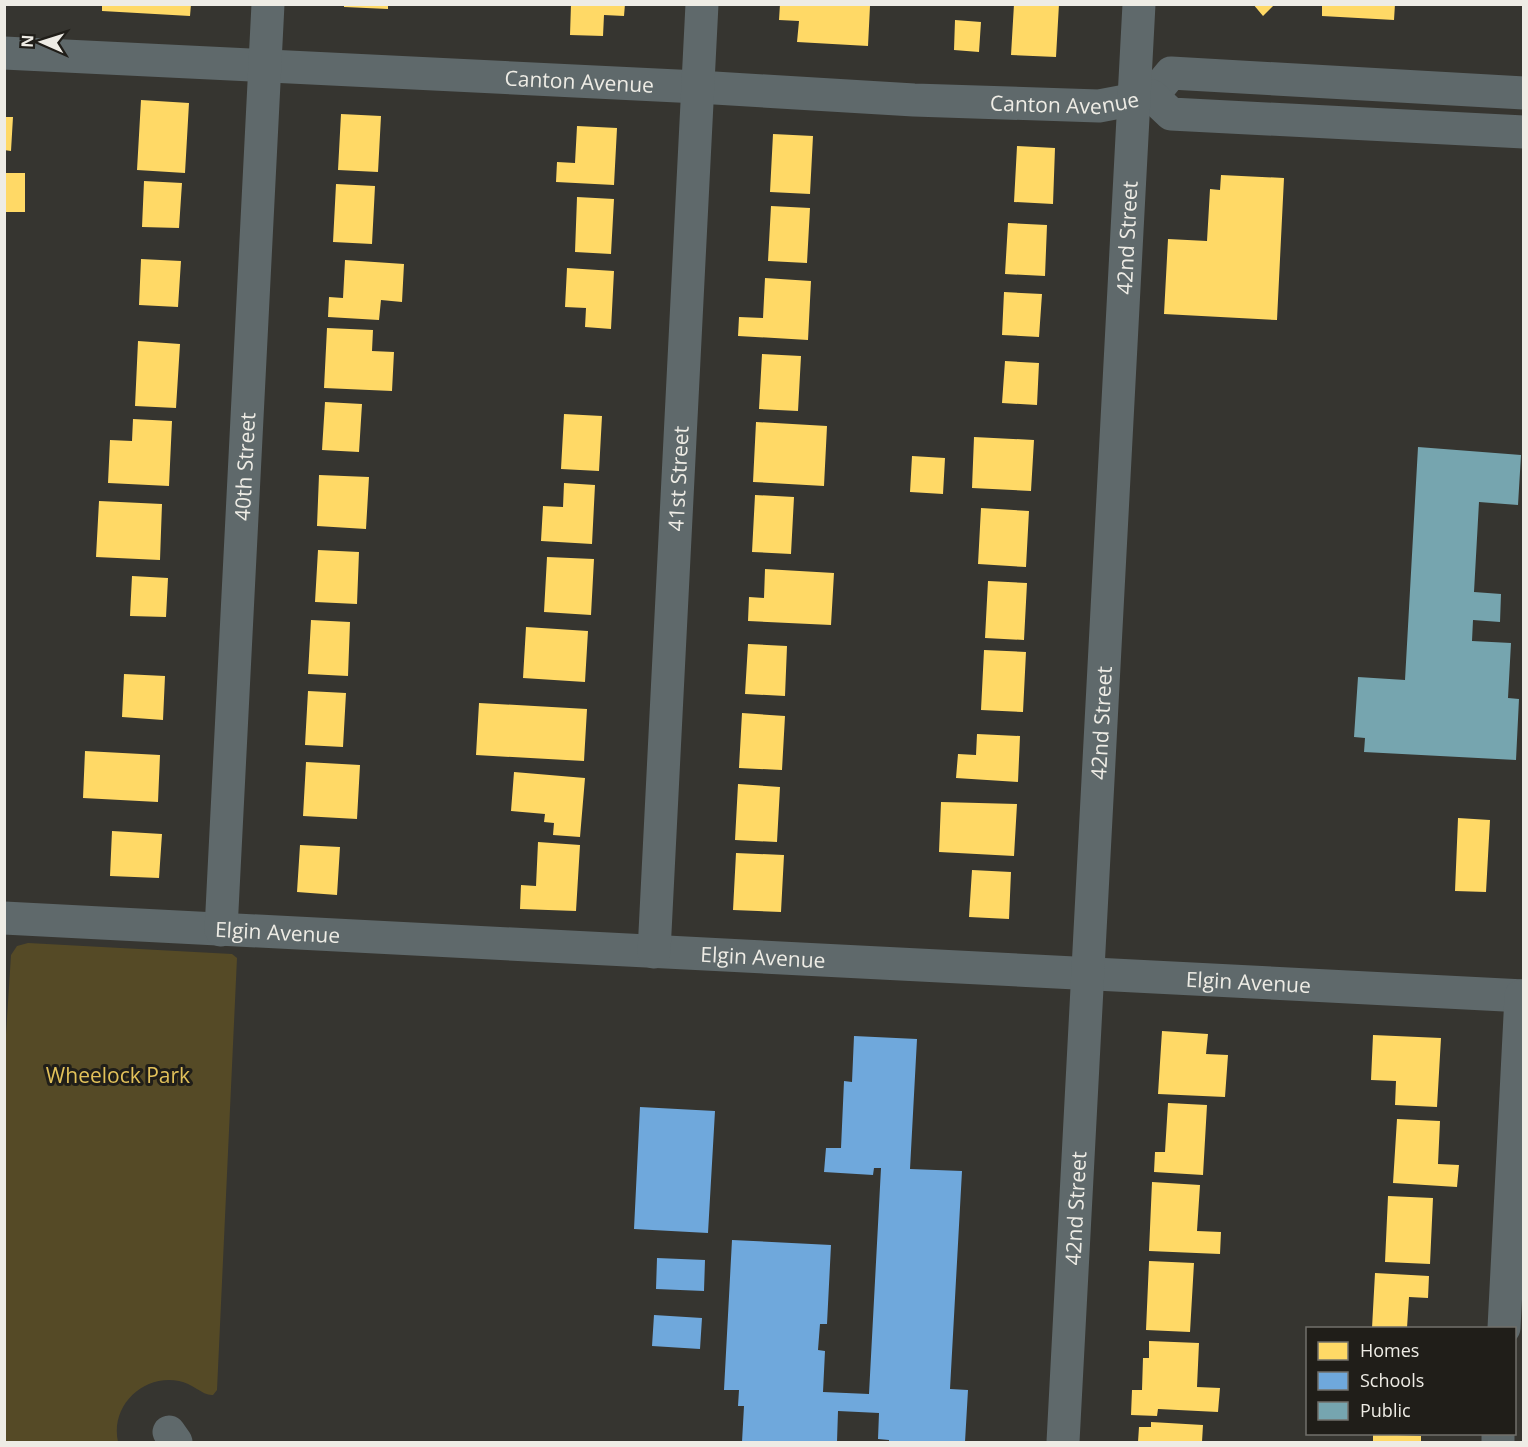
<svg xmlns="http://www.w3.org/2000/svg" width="1528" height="1447" viewBox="0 0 1528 1447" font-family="'Open Sans',sans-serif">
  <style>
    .green { fill: #554a26 }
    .homes { fill: #ffd966 }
    .schools { fill: #6fa8dc }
    .public { fill: #76a5af }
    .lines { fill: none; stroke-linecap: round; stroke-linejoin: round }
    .minor { stroke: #5f696b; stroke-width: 33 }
    .labels { text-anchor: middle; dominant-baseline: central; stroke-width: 6; stroke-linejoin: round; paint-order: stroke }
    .street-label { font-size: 21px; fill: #eeece5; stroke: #201e19 }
    .park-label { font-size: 21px; fill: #e2c15a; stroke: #201e19 }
  </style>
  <rect width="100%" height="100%" fill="#363530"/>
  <path class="green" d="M28,943L232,954L237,958L217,1390L213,1395C203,1396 192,1383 179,1381C143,1374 110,1406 118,1442H5L4,1066L11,955L17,946Z"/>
  <path class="homes" d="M102,4H191L190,16L102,11Z
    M344,4H388V9L344,7Z
    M571,4H625L624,16L604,15L603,36L570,35Z
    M780,4L870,6L868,46L797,42L799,21L779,20Z
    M1014,4H1059L1056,57L1011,55Z
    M1253,4H1275L1263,16Z
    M1322,4H1395L1394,20L1322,16Z
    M955,20L981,22L979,52L954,50Z
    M141,100L189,103L185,173L137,170Z
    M341,114L381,116L378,172L338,170Z
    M4,117H13L11,151L4,150Z
    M577,126L617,128L614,185L556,182L557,162L575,163Z
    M773,134L813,136L810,194L770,192Z
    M1017,146L1055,148L1053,204L1014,202Z
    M4,173H25V212H4Z
    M1221,175L1284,178L1277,320L1164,314L1168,239L1207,241L1210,189L1220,190Z
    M144,181L182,183L179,228L142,227Z
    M336,184L375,186L372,244L333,242Z
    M577,197L614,199L611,254L575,252Z
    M771,206L810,208L807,263L768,261Z
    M1008,223L1047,225L1045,276L1005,274Z
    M141,259L181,261L178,307L139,305Z
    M345,260L404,264L402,302L381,300L379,320L328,317L329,297L343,298Z
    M567,268L614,271L611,329L585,327L586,308L565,307Z
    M765,278L811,281L808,340L738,336L739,317L763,318Z
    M1004,292L1042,294L1039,337L1002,335Z
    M327,328L373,330L372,351L394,352L392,391L324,388Z
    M138,341L180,344L176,408L135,406Z
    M762,354L801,356L798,411L759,409Z
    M1005,361L1039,363L1037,405L1002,403Z
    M325,402L362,404L359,452L322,450Z
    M564,414L602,416L599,471L561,469Z
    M133,419L172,421L169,486L108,483L110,440L132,441Z
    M756,422L827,426L824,486L753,482Z
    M974,437L1034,440L1031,491L972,488Z
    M912,456L945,458L943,494L910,492Z
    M319,475L369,477L366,529L317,526Z
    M564,483L595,485L592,544L541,541L543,506L563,507Z
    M755,495L794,497L791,554L752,552Z
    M99,501L162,504L160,560L96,557Z
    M981,508L1029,511L1026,567L978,564Z
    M318,550L359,552L357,604L315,602Z
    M547,557L594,559L591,615L544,612Z
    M765,569L834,573L831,625L748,621L749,597L764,598Z
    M132,576L168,578L166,617L130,616Z
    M988,581L1027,583L1024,640L985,638Z
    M311,620L350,622L348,676L308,674Z
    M526,627L588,631L585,682L523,678Z
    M748,644L787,646L785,696L745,694Z
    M984,650L1026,652L1023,712L981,710Z
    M124,674L165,676L163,720L122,717Z
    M308,691L346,693L343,747L305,745Z
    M479,703L587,709L584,761L476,755Z
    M742,713L785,716L782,770L739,768Z
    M977,734L1020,736L1018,782L956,778L958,754L976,755Z
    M85,751L160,755L158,802L83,798Z
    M306,762L360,765L357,819L303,816Z
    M514,772L585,778L580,837L553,835L554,823L544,822L545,814L511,811Z
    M738,784L780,787L777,842L735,840Z
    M941,802L1017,804L1014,856L939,852Z
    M1458,818L1490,820L1486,892L1455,891Z
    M112,831L162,834L159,878L110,876Z
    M538,842L580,845L576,911L520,909L521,885L536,886Z
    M300,845L340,847L337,895L297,892Z
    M736,853L784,855L781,912L733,910Z
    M972,870L1011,872L1009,919L969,917Z
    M1162,1031L1208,1034L1206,1054L1228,1055L1225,1097L1158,1094Z
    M1373,1035L1441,1038L1437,1107L1395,1105L1396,1081L1371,1080Z
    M1168,1103L1207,1105L1203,1175L1154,1172L1155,1152H1165Z
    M1397,1119L1440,1121L1438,1164L1459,1165L1457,1187L1393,1183Z
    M1152,1182L1200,1185L1197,1231L1221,1232L1220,1254L1149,1251Z
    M1388,1196L1433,1198L1430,1264L1385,1262Z
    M1149,1261L1194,1263L1190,1332L1146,1330Z
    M1375,1273L1429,1276L1428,1298L1409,1297L1407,1328H1372Z
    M1149,1341L1199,1343L1197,1387L1220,1388L1218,1412L1158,1409L1157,1416L1131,1415L1132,1390H1142L1143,1358H1149Z
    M1151,1422L1203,1425L1202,1442H1138L1139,1427H1151Z
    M1373,1434L1421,1436V1442H1373Z"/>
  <path class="schools" d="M854,1036L917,1039L910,1169L962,1171L950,1389L968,1390L965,1442H889V1440L878,1439L879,1413L838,1411L837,1442H742L744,1406H738L739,1390H724L732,1240L831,1245L827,1324H820L818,1350L825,1351L823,1392L869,1394L881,1168H874L873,1175L824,1172L826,1148H841L844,1081L852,1082Z
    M640,1107L715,1111L708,1233L634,1229Z
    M657,1258L705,1260L704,1291L656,1289Z
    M654,1315L702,1318L700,1349L652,1346Z"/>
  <path class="public" d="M1418,447L1521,455L1518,505L1479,502L1474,592L1501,594L1500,622L1473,620L1472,641L1511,643L1508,698L1519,699L1516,760L1364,752L1365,738L1354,737L1358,677L1405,680Z"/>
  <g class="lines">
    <g class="minor">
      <path id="s1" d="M4,53L698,87L914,100L1099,106L1152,96L1171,73L1524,93"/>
      <path d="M1152,96L1171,114L1524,132"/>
      <path id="s2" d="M4,918L1524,996"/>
      <path id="s3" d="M221,930L268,4"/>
      <path id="s4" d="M654,952L702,4"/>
      <path d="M1504,1328L1521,996"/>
      <path d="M169,1432L176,1442"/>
      <path id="s5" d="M1063,1442L1139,4"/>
      <path d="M1498,1442V1434"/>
    </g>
  </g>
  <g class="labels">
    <g class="street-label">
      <text stroke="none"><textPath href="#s1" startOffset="576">Canton Avenue</textPath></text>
      <text stroke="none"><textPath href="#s1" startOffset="1062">Canton Avenue</textPath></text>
      <text stroke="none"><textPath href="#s5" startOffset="1206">42nd Street</textPath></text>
      <text stroke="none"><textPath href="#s3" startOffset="464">40th Street</textPath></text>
      <text stroke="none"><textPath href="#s4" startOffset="474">41st Street</textPath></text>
      <text stroke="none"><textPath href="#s5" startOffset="720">42nd Street</textPath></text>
      <text stroke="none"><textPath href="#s2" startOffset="274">Elgin Avenue</textPath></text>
      <text stroke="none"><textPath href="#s2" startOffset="760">Elgin Avenue</textPath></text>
      <text stroke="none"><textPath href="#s2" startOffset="1246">Elgin Avenue</textPath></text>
      <text stroke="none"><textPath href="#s5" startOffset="234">42nd Street</textPath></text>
    </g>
    <g class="park-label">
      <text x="118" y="1075">Wheelock Park</text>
    </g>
  </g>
  <rect width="1528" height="1447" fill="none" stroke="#eeece5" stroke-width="12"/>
  <rect x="1306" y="1327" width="210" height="108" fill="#201e19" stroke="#72706b" stroke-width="1.5"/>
  <rect x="1318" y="1342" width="30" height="18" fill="#ffd966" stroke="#72706b" stroke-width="1.5"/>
  <text x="1360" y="1357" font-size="18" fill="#eeece5">Homes</text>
  <rect x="1318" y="1372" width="30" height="18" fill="#6fa8dc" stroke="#72706b" stroke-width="1.5"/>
  <text x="1360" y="1387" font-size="18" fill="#eeece5">Schools</text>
  <rect x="1318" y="1402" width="30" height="18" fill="#76a5af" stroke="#72706b" stroke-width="1.5"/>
  <text x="1360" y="1417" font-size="18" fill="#eeece5">Public</text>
  <g transform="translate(42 42) rotate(273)" stroke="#201e19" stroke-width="4.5" paint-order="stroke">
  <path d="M0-4.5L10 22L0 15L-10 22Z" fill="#eeece5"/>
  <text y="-9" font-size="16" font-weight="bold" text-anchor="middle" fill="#eeece5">N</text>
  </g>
</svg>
